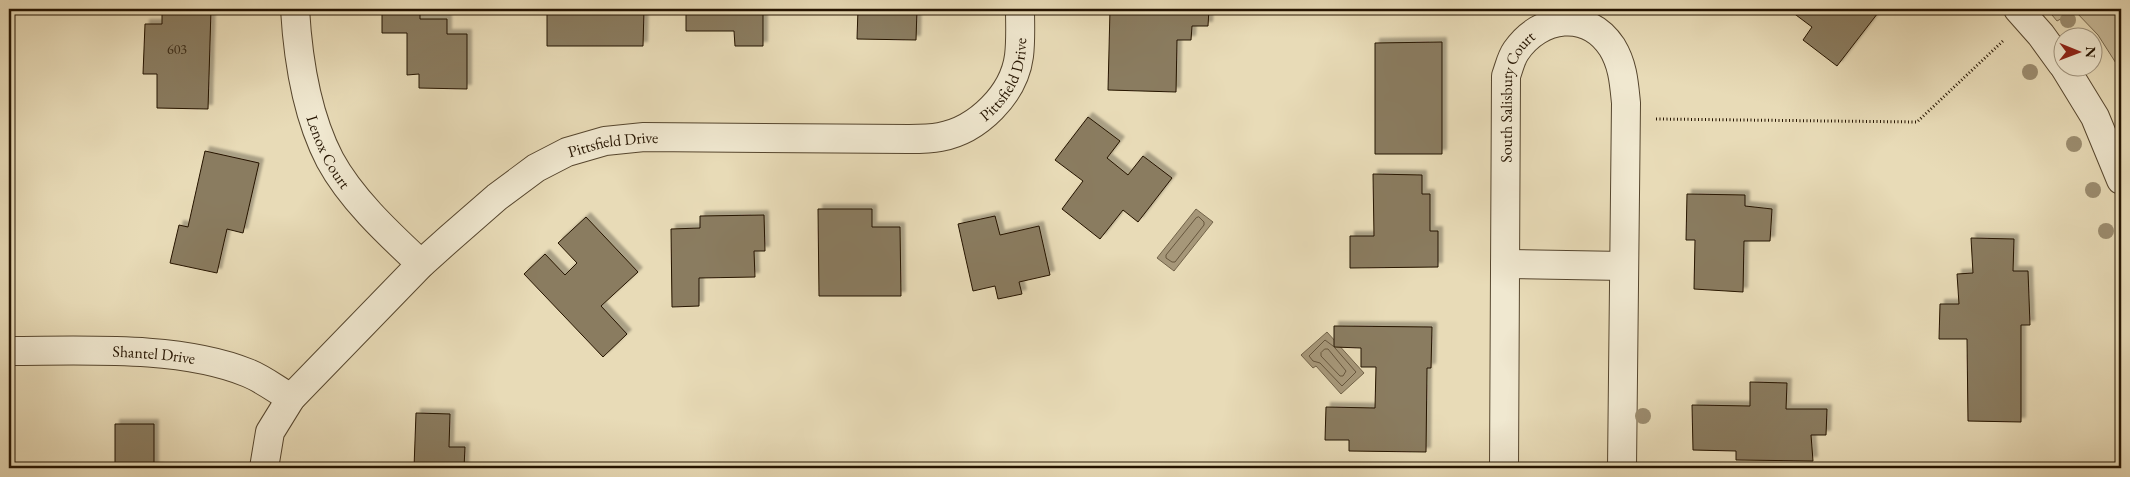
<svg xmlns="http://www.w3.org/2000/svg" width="2130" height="477" viewBox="0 0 2130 477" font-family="'EB Garamond',serif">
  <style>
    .green { fill: #c7b998; stroke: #76664c }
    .water { fill: #a69779; stroke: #726349 }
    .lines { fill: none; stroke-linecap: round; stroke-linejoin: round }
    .shore { stroke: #66563d; stroke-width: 1 }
    .building { fill: #8a7b60; stroke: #251401; filter: url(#shadow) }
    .minor-casing { stroke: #56462e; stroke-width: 30 }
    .path { stroke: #251401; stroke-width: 3; stroke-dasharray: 1 2.5; stroke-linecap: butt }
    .minor { stroke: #f0e8d0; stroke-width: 28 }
    .tree { fill: #9c8d70 }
    .labels { text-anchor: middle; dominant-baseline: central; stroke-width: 5; stroke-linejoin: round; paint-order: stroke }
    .number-label { font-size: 14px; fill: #3e2e19 }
    .street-label { font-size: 16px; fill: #251401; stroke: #f0e8d0 }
  </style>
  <defs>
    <filter id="shadow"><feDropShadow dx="4.5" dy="-4.5" stdDeviation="1" flood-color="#0004"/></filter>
  </defs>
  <rect width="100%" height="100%" fill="#e8dbb7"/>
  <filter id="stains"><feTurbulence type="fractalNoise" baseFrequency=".004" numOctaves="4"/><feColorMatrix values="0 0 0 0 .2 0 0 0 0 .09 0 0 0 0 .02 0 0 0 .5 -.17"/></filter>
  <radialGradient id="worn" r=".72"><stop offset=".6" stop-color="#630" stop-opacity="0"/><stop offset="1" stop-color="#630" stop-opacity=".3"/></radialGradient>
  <path class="green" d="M2047,9H2121V71L2098,35L2075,11L2057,21Z"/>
  <path class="water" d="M1196,209L1213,222L1174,271L1157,258Z
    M1327,332L1364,373L1341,394L1316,366L1313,368L1301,355Z"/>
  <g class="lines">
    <path class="shore" d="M1199,217L1204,222V225L1175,262H1172L1166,258V255L1196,218Z
      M1333,346L1325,340L1309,356L1313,361L1320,363L1342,386L1356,372L1335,348
      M1325,349H1328L1346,371L1343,376H1340L1321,356V353Z"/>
  </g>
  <path class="building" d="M162,9H211L208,109L157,108V74H143L145,24H162Z
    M382,9H420V19H447V34H467V89L419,88V74L407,75V33H382Z
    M547,9H644L643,46H547Z
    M686,9H763V46H735L734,31H686Z
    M858,9H917L916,40L857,39Z
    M1110,9H1209L1208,26H1192L1191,40H1177L1176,92L1108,90Z
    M1788,9H1881L1837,66L1803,40L1812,27Z
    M1442,42V154H1375V43Z
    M1088,117L1120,141L1107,158L1128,175L1143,156L1172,178L1138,222L1123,210L1100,239L1062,209L1083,181L1055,160Z
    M205,151L259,163L243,233L227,229L217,273L170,263L179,225L188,227Z
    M1373,174L1422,175V194H1430V231H1438V267L1350,268V236H1374Z
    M1687,194L1745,195V206L1772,209L1770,241H1744L1743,292L1694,289L1695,240H1686Z
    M818,209H872V227H900L901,296H819Z
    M764,215L765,251H754L755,277L699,278V306L672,307L671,229L700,228V216Z
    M995,216L1000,235L1039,226L1050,275L1019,282L1022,294L998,299L995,286L973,291L958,224Z
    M586,217L638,272L601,306L627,334L603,357L524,274L545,254L565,275L577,263L558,243Z
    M1971,238L2014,239L2013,271H2028L2030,325H2021V422L1968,421L1967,339H1939L1940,304H1959L1957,274L1973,273Z
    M1334,326L1432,327L1431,368H1427L1426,452L1349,451V440H1325L1326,407L1375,408L1376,367H1361V348L1334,347Z
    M1750,382L1787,383L1786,409H1827L1826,435H1811L1813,461L1736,460V451L1693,450L1692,405L1750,406Z
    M416,413L450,414L449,447H465L464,468H414Z
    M115,424H154V467L160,468H115Z"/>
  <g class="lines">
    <g class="minor-casing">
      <g id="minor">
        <path id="s1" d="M295,9C298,60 306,114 330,160C351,199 389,234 421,264"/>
        <path d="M2018,9L2041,35L2062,64"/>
        <path d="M2065,68L2095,117L2121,180"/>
        <path d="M1505,264L1624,266"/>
        <path id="s2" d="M9,351C82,351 180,345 248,373C263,379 277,390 291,398"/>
        <path id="s3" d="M264,468L270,432L291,398L421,264L450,238L497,197L536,168L567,152L605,141L644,137L909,139C919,139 930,139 940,137C978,130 1014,94 1019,56C1021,40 1020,24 1020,9"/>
        <path id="s4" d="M1504,468L1506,76C1509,68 1511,58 1516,51C1540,16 1587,9 1612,47C1623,65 1624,83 1626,103L1622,468"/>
      </g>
    </g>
    <path class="path" d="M1656,119L1917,122L2004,40"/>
    <use href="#minor" class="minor"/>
  </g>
  <g class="tree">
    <circle cx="2068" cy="20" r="8"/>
    <circle cx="2030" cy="72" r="8"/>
    <circle cx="2074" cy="144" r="8"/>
    <circle cx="2093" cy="190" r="8"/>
    <circle cx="2106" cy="231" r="8"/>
    <circle cx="1643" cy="416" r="8"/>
  </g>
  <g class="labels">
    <g class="number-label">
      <text x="177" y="49">603</text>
    </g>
    <g class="street-label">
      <text stroke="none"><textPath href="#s3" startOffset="915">Pittsfield Drive</textPath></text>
      <text stroke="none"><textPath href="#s4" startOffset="374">South Salisbury Court</textPath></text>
      <text stroke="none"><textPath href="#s3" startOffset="495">Pittsfield Drive</textPath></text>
      <text stroke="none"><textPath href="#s1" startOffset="148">Lenox Court</textPath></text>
      <text stroke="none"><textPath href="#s2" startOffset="145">Shantel Drive</textPath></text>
    </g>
  </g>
  <rect width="2130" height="477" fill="none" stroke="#e8dbb7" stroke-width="30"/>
  <rect x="10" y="10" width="2110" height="457" fill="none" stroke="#251401" stroke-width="2.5"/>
  <rect x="15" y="15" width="2100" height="447" fill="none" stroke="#251401"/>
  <g transform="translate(2078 52) rotate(91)"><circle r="24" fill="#f0e8d0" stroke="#9f937d"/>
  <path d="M0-4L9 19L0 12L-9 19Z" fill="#8f2418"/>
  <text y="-8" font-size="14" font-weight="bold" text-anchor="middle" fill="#251401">N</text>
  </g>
  <rect width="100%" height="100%" filter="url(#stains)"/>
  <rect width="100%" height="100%" fill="url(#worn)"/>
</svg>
